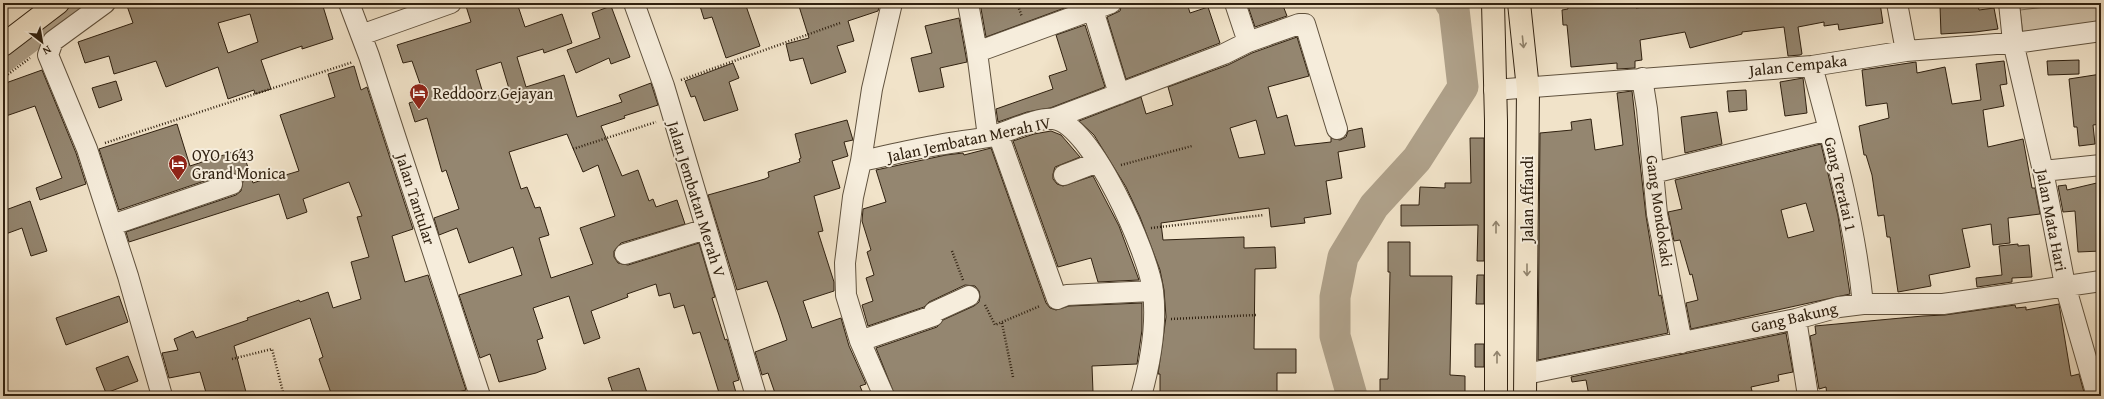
<svg xmlns="http://www.w3.org/2000/svg" width="2104" height="399" viewBox="0 0 2104 399" font-family="'Gentium Book Plus',serif">
  <style>
    .green { fill: #d0c2aa; stroke: #80725d }
    .lines { fill: none; stroke-linecap: round; stroke-linejoin: round }
    .canal { stroke: #afa18a; stroke-width: 18 }
    .river { stroke: #afa18a; stroke-width: 31 }
    .building { fill: #948670; stroke: #302110; fill-rule: evenodd }
    .minor-casing { stroke: #60523e; stroke-width: 22 }
    .major-casing { stroke: #302110; stroke-width: 24 }
    .path { stroke: #302110; stroke-width: 2.5; stroke-dasharray: 1 2; stroke-linecap: butt }
    .minor { stroke: #f6eddc; stroke-width: 20 }
    .major { stroke: #f1e3c9; stroke-width: 22 }
    .oneway { stroke: #90826c }
    .labels { text-anchor: middle; dominant-baseline: central; stroke-width: 4; stroke-linejoin: round; paint-order: stroke }
    .street-label { font-size: 16px; fill: #302110; stroke: #f6eddc }
    .poi-label { font-size: 16px; fill: #302110; stroke: #f6eddc; text-anchor: start }
  </style>
  <rect width="100%" height="100%" fill="#f1e3c9"/>
  <filter id="stains"><feTurbulence type="fractalNoise" baseFrequency=".005" numOctaves="4"/><feColorMatrix values="0 0 0 0 .2 0 0 0 0 .09 0 0 0 0 .02 0 0 0 .5 -.17"/></filter>
  <radialGradient id="worn" r=".72"><stop offset=".6" stop-color="#630" stop-opacity="0"/><stop offset="1" stop-color="#630" stop-opacity=".3"/></radialGradient>
  <path class="green" d="M2079,3H2101V25L2023,34L2020,10Z"/>
  <g class="lines">
    <path class="canal" d="M3,65L85,3"/>
    <path class="river" d="M1352,396L1335,336V297L1343,257L1374,206L1417,159L1463,87L1454,9L1450,3"/>
  </g>
  <path class="building" d="M126,3H322L333,39L302,49V46L261,60L271,89L255,94L254,90L228,99L218,67L166,87L156,61L114,74L109,56L85,63L78,42L133,23ZM250,14L258,42L228,53L218,23Z
    M465,3H517L525,27L562,14L572,43L544,53L543,49L517,57L526,87L564,75L577,117L622,102L619,95L651,83L658,105L624,116L625,118L601,126L622,176L638,170L649,201L653,199L656,207L677,200L685,224L621,243L614,251V257L618,263L628,265L699,243L715,297L712,298L725,340L727,339L739,380L733,382L737,396H720L700,332L693,334L684,305L674,308L670,293L659,296L656,284L627,294L628,297L591,311L600,338L584,344L569,296L533,308L543,338L537,340L546,369L536,373L499,382L490,354L480,358L459,295L522,275L513,247L469,263L457,228L439,235L434,218L459,209L446,170L442,172L427,118L415,122L409,103L425,98L412,61L403,63L397,45L471,22ZM501,62L510,92L485,100L476,70ZM567,134L583,172L598,165L615,216L580,228L593,264L551,278L539,238L549,235L540,207L535,208L527,187L521,189L509,152Z
    M699,3H745L760,46L726,58L712,17L704,19Z
    M798,3H880L878,11L848,21L854,41L837,46L846,72L811,84L803,58L790,61L786,44L809,38Z
    M980,3H1078L986,37Z
    M1122,3H1187L1190,13L1208,7L1220,43L1126,79L1107,17L1120,11Z
    M1247,3H1282L1287,16L1255,27Z
    M1567,3H1635L1636,8L1673,3H1880L1883,23L1839,30L1838,24L1824,26V22L1798,27L1802,54L1800,55L1788,56L1784,27L1742,32V34L1690,48L1685,32L1640,40L1642,60L1635,61V68L1617,69V63L1571,67L1567,25H1563L1562,10L1568,9Z
    M1965,4V6L1978,5L1979,10L1994,8L1998,29L1975,32L1941,34L1940,6Z
    M611,6L630,57L611,64L609,58L576,73L567,50L600,38L592,13Z
    M959,18L967,62L940,68L944,87L919,92L911,58L932,53L925,26Z
    M1085,25L1105,87L1050,108L1027,112L998,122L996,109L1053,89L1049,76L1067,70L1056,35Z
    M1297,37L1309,76L1268,87L1277,118L1287,115L1295,146L1331,142V138L1340,140L1346,137L1348,131L1362,128L1365,147L1338,152L1342,178L1326,181L1331,214L1304,218L1305,223L1271,227L1269,208L1161,223L1163,240L1244,237V248L1275,247L1276,268L1255,269L1254,349H1296V373H1277V395L1160,396V374H1158L1166,317L1164,290L1160,270L1140,217L1126,187L1094,135L1079,121L1141,97L1146,114L1173,105L1168,87L1228,65L1252,53ZM1256,120L1265,154L1239,158L1230,128Z
    M2079,60V74L2048,75L2047,61Z
    M2004,61L2007,84L2000,85L2004,106L1983,110L1988,147L2023,139L2032,188H2035L2040,214L2008,218L2010,243L1993,245L1991,224L1962,229L1970,267L1929,275L1931,286L1898,292L1890,237H1887L1884,215L1878,216L1872,175L1866,155H1864L1859,126L1889,118L1887,103L1866,106L1862,70L1916,62L1917,73L1945,67L1952,104L1981,100L1976,64Z
    M733,63L739,78L729,82L738,110L704,121L695,96L691,97L685,81Z
    M354,66L361,90L367,87L413,229L392,236L405,282L428,275L466,390L442,396H332L319,359L323,357L310,318L234,346L247,396H207L200,372L169,378L162,353L178,350L174,339L193,331L196,338L248,320L247,318L299,300L300,302L328,292L333,308L361,299L351,262L369,257L357,217L362,216L349,182L303,199L307,212L287,219L279,194L129,242L126,232L236,195L241,191L243,181L239,175L228,173L119,210L99,149L177,124L190,166L242,149L253,183L268,178L269,180L299,171L280,115L335,97L328,74Z
    M42,70L76,153L86,184L40,200L36,188L62,178L35,106L3,117V84Z
    M2101,74V124L2093,125L2095,144L2079,146L2077,127H2074L2069,79Z
    M1803,78L1807,113L1785,116L1780,82Z
    M116,81L122,100L99,108L92,88Z
    M1746,90L1747,110L1729,112L1727,91Z
    M1632,91L1646,216L1659,296L1661,295L1668,333L1538,360L1540,133L1572,130L1571,122L1591,119L1595,150L1623,145L1617,93Z
    M1717,112L1722,144L1685,153L1681,117Z
    M847,120L853,140L844,142L848,156L832,161L840,188L814,196L823,231L818,232L834,282V291L803,301L812,328L841,318L849,346L866,384L860,386L864,396H776L768,373L762,375L755,352L787,340L779,315L767,281L737,290L708,195L765,179L769,177L768,172L800,162L799,159L801,158L795,134Z
    M1051,131L1061,135L1080,157L1055,167L1053,174V179L1057,184L1063,186L1093,176L1119,226L1139,280L1098,282L1091,258L1058,267L1013,141L1034,134Z
    M1470,138H1484V261H1477L1478,225L1401,226V205H1419L1420,187L1445,188V183H1471Z
    M1821,144L1838,216L1850,294L1691,329L1686,303L1698,300L1692,274L1690,275L1680,240L1674,241L1668,212L1682,209L1675,180ZM1806,203L1814,231L1788,238L1781,210Z
    M991,148L1046,303L1050,308L1056,310L1069,306L1142,303V330L1137,364L1092,366L1093,392L1057,394V396H895L876,348L937,327L943,320L974,306L979,302L980,297L979,291L975,286L965,285L929,302L924,307L868,326L862,305L873,301L866,278L874,275L867,252L871,250L862,221L863,209L886,202L876,170L946,155L963,153L964,155Z
    M2101,182V251L2078,252L2075,211L2063,212L2058,186L2066,185L2067,190Z
    M30,201L47,251L31,256L22,228L3,235V211Z
    M1388,242H1410V276H1452L1450,375L1465,376V396H1380V379H1388L1390,272H1388Z
    M2018,244V246L2029,245L2032,277L2012,278V282L1977,287L1976,278L2002,275L1999,246Z
    M1477,275H1484V304H1476Z
    M119,296L128,322L66,345L56,318Z
    M2059,304L2071,376L2079,374L2085,396H1827L1826,387L1819,389L1810,336L1816,334L1815,326L1923,316L1945,315L2015,305L2016,308L2026,307V310Z
    M1786,333L1793,372L1778,375L1779,381L1751,387L1752,391L1728,396H1589L1586,380L1572,382L1571,377Z
    M1475,344H1484V367H1475Z
    M128,356L138,381L106,393L96,368Z
    M639,368L648,396H614L608,378Z"/>
  <g class="lines">
    <g class="minor-casing">
      <path id="minor" d="M105,3L53,41L48,55L87,149L128,276L162,396
        M349,3L369,56L480,396
        M634,3L664,86L756,396
        M968,3L977,52L988,137
        M1897,3L1906,51
        M2009,3L2013,42L2043,171L2065,285L2097,396
        M1093,10L1119,94
        M361,35L451,3
        M1248,42L1299,24H1305L1337,129
        M977,52L1111,3
        M1812,66C1833,144 1855,223 1863,304
        M1642,78L1647,109L1657,214L1682,343
        M1494,90L1812,66L1906,51L2022,42L2101,31
        M1052,119L1224,54L1248,42L1235,3
        M998,134L1057,299L1067,295L1153,291
        M861,161C887,156 913,149 938,145C955,142 972,140 989,137C1006,133 1037,117 1053,119C1091,122 1149,255 1153,291C1157,325 1150,364 1141,396
        M2043,171L2101,165
        M1653,173L1829,130
        M1064,175L1098,162
        M112,225L232,184
        M625,254L706,229
        M1796,319L1808,396
        M860,341L933,316L934,312L969,296
        M1526,374L1796,319L1839,307L1863,304H1943L2101,281
        M884,396L860,341L846,295L845,263L853,197L861,161L872,89L892,3"/>
    </g>
    <g class="major-casing">
      <path id="major" d="M1493,3L1496,121V396
        M1519,3L1528,89L1525,396
        M3,45L58,3"/>
    </g>
    <path class="path" d="M1017,3L1022,17
      M3,78L30,58
      M681,80L840,23
      M105,143L353,62
      M573,149L656,122
      M1121,165L1192,146
      M1151,228L1264,215
      M952,251L963,280
      M985,305L995,325L1040,306
      M1171,319L1256,315
      M1002,323L1013,377
      M232,359L272,349L284,396"/>
    <use href="#minor" class="minor"/>
    <use href="#major" class="major"/>
  </g>
  <defs><path id="oneway-shaft" d="M-6 0H5M1.5-3L5.5 0L1.5 3" fill="none" stroke-width="1.6" stroke-linecap="round" stroke-linejoin="round"/></defs>
  <g class="oneway">
    <use href="#oneway-shaft" transform="translate(1523 42) rotate(84)"/>
    <use href="#oneway-shaft" transform="translate(1496 227) rotate(-90)"/>
    <use href="#oneway-shaft" transform="translate(1527 270) rotate(90)"/>
    <use href="#oneway-shaft" transform="translate(1497 357) rotate(-90)"/>
  </g>
  <defs>
    <g id="hotel-pin" transform="scale(1)"><path d="M0 17L-7.5 6A9.5 9.5 0 1 1 7.5 6Z" fill="#8f2418" stroke="#f6eddc"/><path d="M-6-4.5h1.5V1H6V5H4.5V3h-9V5H-6ZM-4 0a1.8 1.8 0 1 1 3.6 0ZM.5 0V-2.5h3Q6-2.5 6 0Z" fill="#fff"/></g>
  </defs>
  <g fill-rule="evenodd">
    <use href="#hotel-pin" x="419" y="93"/>
    <use href="#hotel-pin" x="178" y="164"/>
  </g>
  <g class="labels">
    <g class="street-label">
      <text transform="translate(1798 65) rotate(-6)">Jalan Cempaka</text>
      <text transform="translate(969 139) rotate(-12)">Jalan Jembatan Merah IV</text>
      <text transform="translate(1841 184) rotate(77)">Gang Teratai 1</text>
      <text transform="translate(416 199) rotate(72)">Jalan Tantular</text>
      <text transform="translate(697 199) rotate(73)">Jalan Jembatan Merah V</text>
      <text transform="translate(1527 199) rotate(-90)">Jalan Affandi</text>
      <text transform="translate(1660 211) rotate(82)">Gang Mondokaki</text>
      <text transform="translate(2052 220) rotate(79)">Jalan Mata Hari</text>
      <text transform="translate(1794 317) rotate(-13)">Gang Bakung</text>
    </g>
    <g class="poi-label">
      <text x="433" y="93">Reddoorz Gejayan</text>
      <text x="192" y="155">OYO 1643<tspan x="192" dy="18">Grand Monica</tspan></text>
    </g>
  </g>
  <rect width="2104" height="399" fill="none" stroke="#f1e3c9" stroke-width="16"/>
  <rect x="4" y="4" width="2096" height="391" fill="none" stroke="#302110" stroke-width="2"/>
  <rect x="8" y="8" width="2088" height="383" fill="none" stroke="#302110"/>
  <g transform="translate(42 42) rotate(149)" stroke="#f6eddc" stroke-width="3" paint-order="stroke">
  <path d="M0-3L7 15L0 10L-7 15Z" fill="#302110"/>
  <text y="-6" font-size="11" font-weight="bold" text-anchor="middle" fill="#302110">N</text>
  </g>
  <rect width="100%" height="100%" filter="url(#stains)"/>
  <rect width="100%" height="100%" fill="url(#worn)"/>
</svg>
